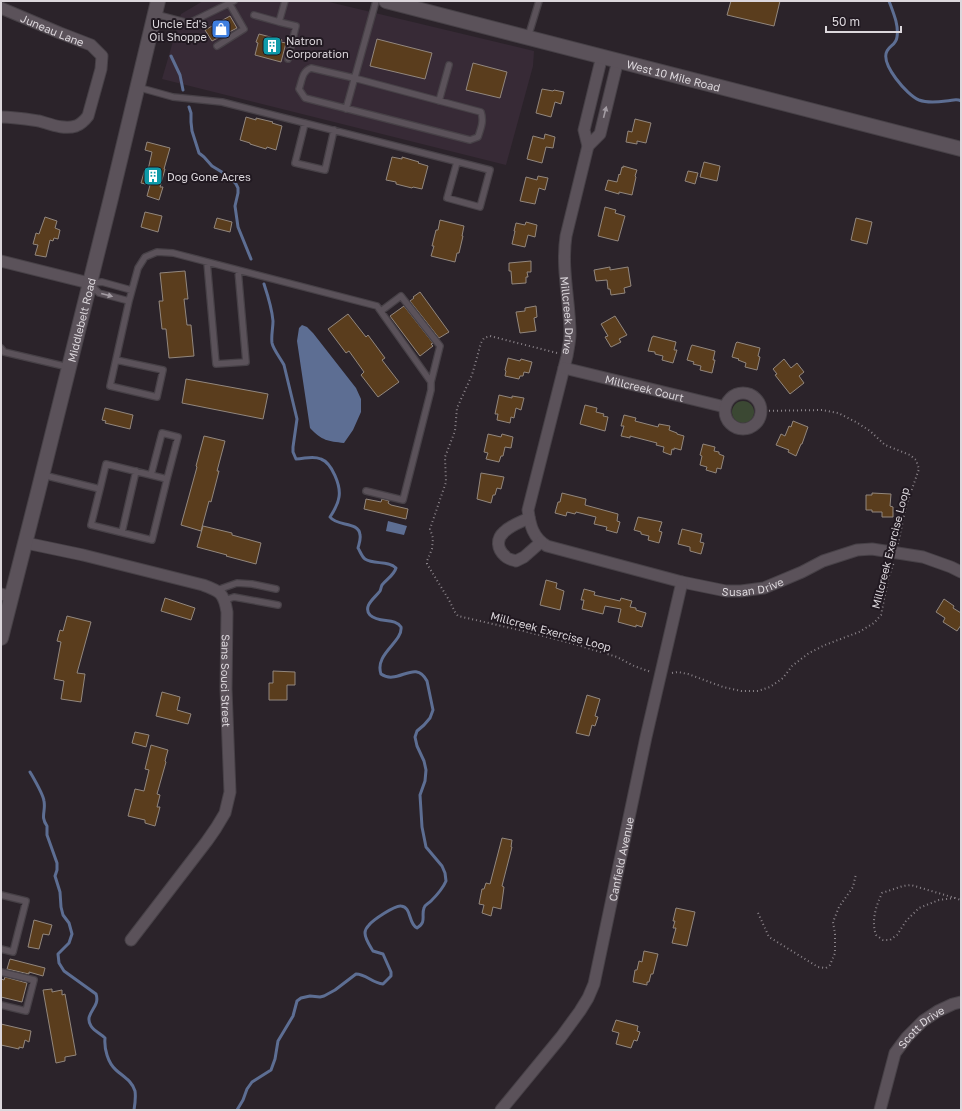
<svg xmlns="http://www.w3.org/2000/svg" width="962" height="1111" viewBox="0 0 962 1111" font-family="'Golos Text',sans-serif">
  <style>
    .built { fill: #372a36 }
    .green { fill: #3b4833 }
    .water { fill: #5d6e93 }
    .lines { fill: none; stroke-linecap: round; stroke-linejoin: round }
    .stream { stroke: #5d6e93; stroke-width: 3 }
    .building { fill: #5a3d1d; stroke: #92877e }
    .service-casing { stroke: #474147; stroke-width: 8 }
    .minor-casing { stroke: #474147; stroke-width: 13 }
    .tertiary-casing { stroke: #474147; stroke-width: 16 }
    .path { stroke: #8b848a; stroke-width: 2; stroke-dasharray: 1 3; stroke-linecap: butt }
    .service { stroke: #5b525a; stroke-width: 5.5 }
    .minor { stroke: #5b525a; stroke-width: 11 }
    .tertiary { stroke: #5b525a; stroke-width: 14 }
    .oneway { fill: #a29ba2 }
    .labels { text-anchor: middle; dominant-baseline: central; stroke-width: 4; stroke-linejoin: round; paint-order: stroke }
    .poi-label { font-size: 11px; fill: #dcd7dc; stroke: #211921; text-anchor: start }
    .street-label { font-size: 11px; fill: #dcd7dc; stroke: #211921 }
  </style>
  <rect width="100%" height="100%" fill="#2b232a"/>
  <path class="built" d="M203,1H325L534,51L533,66L506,165L162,79L181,14Z"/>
  <path class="green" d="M732 412a11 11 0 1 1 22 0a11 11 0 1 1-22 0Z"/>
  <path class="water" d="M302,325L307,327L313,333L356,388L361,399V412L353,430L344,443C328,441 322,441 310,428L297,341L299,328Z
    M388,521L407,526L404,535L386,531Z"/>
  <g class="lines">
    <path class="stream" d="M889,1C893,12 899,25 897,37C896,45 890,45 887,51C880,64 907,95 919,100C927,103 938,102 946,101C952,101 956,98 961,101
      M171,56L180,75L183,90
      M189,107L191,113V122L192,131L199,153L204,157L212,166L230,177L236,184L238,188V193L235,206L238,227L251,259
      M30,772C34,779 43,794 44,801C46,812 40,816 47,826V835L57,863V870L55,876L60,892L61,907L63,915L69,923L72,934L69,943L58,954L59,963L64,971L96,994C101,1008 83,1013 91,1026C94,1031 101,1034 105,1038C104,1049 108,1063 116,1070C124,1077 132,1081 135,1091C136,1098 135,1104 134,1110
      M237,1110L243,1100L247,1089L252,1082L271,1070L275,1059L278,1041L293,1016L297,1001L301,998L310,996L320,997L324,996L335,990L356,974C366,974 372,983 383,984L391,976V972L383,954L373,951C370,946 365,939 365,933C365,931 367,927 369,925C373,920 395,905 401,906C412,907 408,924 417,928C427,922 421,916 424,908C425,904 428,904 431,901C436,896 443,888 446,881L445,873L442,866L426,847L422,827L420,795L425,781L426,770L424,761L417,746L415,737L417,731L424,725L430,718L433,710L427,681C415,658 398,686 381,674C374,654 403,642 401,627C395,617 379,624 370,615C362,606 376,597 380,591C381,589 381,587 382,585C387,579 394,575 396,568C388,560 374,565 365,559C362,557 360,551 358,548C359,544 361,539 360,535C359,521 337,527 330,517C334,511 338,504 339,497C341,486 332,463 321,459C312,455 305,459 296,459L293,452V447L297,419L284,365C281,359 273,349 272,343C271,336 273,328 273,321C272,309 268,296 264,284"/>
  </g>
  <path class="building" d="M731,1H780L774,26L727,15Z
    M230,16L237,28L212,41L205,30Z
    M259,34L282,40L281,42L286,43L281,62L255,55L258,43L256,42Z
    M377,39L432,53L425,79L370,66Z
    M473,63L507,72L500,98L466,90Z
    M542,89L553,91L554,90L564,92L561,104L555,102L551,117L536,113Z
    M246,117L256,120V118L273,122L272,123L282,126L276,150L267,147L266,149L250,144V143L240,140Z
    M635,119L651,123L646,143L637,141V144L626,142L628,131L632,132Z
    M545,134L555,137L553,148L546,147L542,163L527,159L533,136L544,139Z
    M147,142L170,148L164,169H165L160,187H163L159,200L147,196L150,185L141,183L145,169L148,170L152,152L145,150Z
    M392,157L402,159V157L419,162L418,163L428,166L422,189L413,187L412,188L396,184V182L386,180Z
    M704,162L720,166L717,181L700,177Z
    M623,166L637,170L635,176L636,177L632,195L619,192V194L605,190L608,180L617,182L619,174L620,175L622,167L623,168Z
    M688,171L698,173L695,184L685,181Z
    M538,176L548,178L545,190L539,188L535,204L520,201L526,177L537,180Z
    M605,207L616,210L615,213L625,216L618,241L598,236Z
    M145,212L162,216L158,232L141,227Z
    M45,217L57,221L55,228L60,230L58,239L54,238L53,241L50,240L46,257L35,255L38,245L33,244L36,233L39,234Z
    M217,218L232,222L230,232L214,228Z
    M856,218L872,222L867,244L851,240Z
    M440,220L464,226L462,236H463L459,253H457L455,262L431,256L434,246H432L436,230H438Z
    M526,222L537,225L535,237L528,235L525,247L512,244L515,231H514L516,223L525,225Z
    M531,261V272H527L528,277H526V283L512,284L511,271H509V263Z
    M610,267V270L628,267L631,286L624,288L625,293L611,295L610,289H608L607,280L596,281L594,270Z
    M185,271L188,299H184L187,325H191L194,356L169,358L166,329H162L159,301H163L160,273Z
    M420,292L449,332L439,338L410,301L414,298L413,297Z
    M404,306L433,343L431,344L433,346L420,356L390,316Z
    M536,306L537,317L534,318L536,331L520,333L516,312L525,311V308Z
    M348,314L366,337L368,335L385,358L382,360L399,382L378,397L361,375L364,372L349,351L346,353L328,329Z
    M615,316L627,335L619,339L621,342L611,347L605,337L608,336L601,324Z
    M653,336L676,342L674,350H677L673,363L662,360L663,356L655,354V352L648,351L652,337H653Z
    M737,342L760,348L758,356L760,357L757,370L745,367L746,363L738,360L739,359L732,357L736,343Z
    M692,345L715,351L713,360H715L712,373L700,370L701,366L693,364L694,362L687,360L691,347Z
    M508,358L520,361L521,359L532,362L529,373L524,372L523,376H520L519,379L505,376L506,371L505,370Z
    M784,359L791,368L797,363L804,372L799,376L804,383L790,394L775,375L777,374L773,369Z
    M186,379L268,394L263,419L182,403Z
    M499,395L512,398V396L524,398L521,410L516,408L514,418L511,417L510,423L497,420L498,414H495Z
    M585,405L597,408L596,412L604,414L603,416L608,417L605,431L580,424Z
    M105,408L133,415L130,429L105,423L106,421L102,420Z
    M624,415L636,418L635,421L658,427L659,424L670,426L669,430L677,433V434L684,436L681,450L674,448V450L672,449L671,455L663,452L664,447L656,445L657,443L630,436V438L621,436L624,426H621Z
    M793,421L808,427L802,444H801L796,456L788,452L789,450L776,445L781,434L785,436L789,426L791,427Z
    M488,434L501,437L502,434L513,437L511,448L505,447L503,456H501L499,462L486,459L488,453L484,452Z
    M204,436L225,441L217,471H219L211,502L209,501L201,531L181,525L197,467L196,466Z
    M703,444L715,447L714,451L719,452V454L724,456L721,469L717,468L716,473L706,470L707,467L700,465L702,456L700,455Z
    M481,473L504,477L501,489L497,488L495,495H493L491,503L477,499Z
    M562,493L586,499L585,505L618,514L617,521L620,522L617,533L606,530L607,527L594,524L596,517L576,512L575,514L567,512L566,516L555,513L558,502H560Z
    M872,493L891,494L890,506L893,507V517H882V512H872V510H866V495H872Z
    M366,499L381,502L382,499L389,501L388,503L391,505L408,509L406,519L364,509Z
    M638,517L662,522L659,531L662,532L659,543L648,540L649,536L641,534V532L634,530Z
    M203,526L232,533V535L261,543L256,564L226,556L227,555L197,547Z
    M682,529L702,534L700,542L704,543L701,554L690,551V547L678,544Z
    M546,580L557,583L556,588L564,591L560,610L540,605Z
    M584,589L595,592L594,595L620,601L621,598L632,601L630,607L636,608V610L646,613L642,627L636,625V627L618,622L621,609L605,606L603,614L582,609L584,600H581Z
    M165,598L195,608L191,620L161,611Z
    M944,599L954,606L953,608L961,613V625L957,631L943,622L945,618L936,612Z
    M67,616L91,622L77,673L85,674L81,702L61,699L64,681L54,679L61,642L57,641L60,630L63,631Z
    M273,671L295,672V685H287V700H269V683H273Z
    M162,692L180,697L177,710L191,714L188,724L156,716Z
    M587,695L600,699L595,716L598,717L595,726L592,725L589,736L576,733Z
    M135,732L149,735L146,747L132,743Z
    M151,745L168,750L165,761L166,762L157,794L160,795L157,807H160L155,826L145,823V820L128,816L135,789L144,791L149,770L145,769Z
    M502,838L512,840L511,847H512L502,886L504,887L501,909L493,907L491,916L482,913L484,905L479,904L482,889H484L486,883L490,884Z
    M676,908L695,912L687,946L672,943L676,928H673L675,921H673Z
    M34,920L52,925L49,935L43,934L39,949L28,947Z
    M644,951L658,954L653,974H651L649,982H647V985L633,982L635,970H637L639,961L642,962Z
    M10,959L45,968L43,976L29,972V974L7,969Z
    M5,977L27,983L22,1002L1,997V979L4,980Z
    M52,989V992L62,990V995L65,994L76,1055L65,1057V1061L56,1063L43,990Z
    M616,1020L638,1026L637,1031L640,1032L637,1041L634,1040L631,1048L616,1044L619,1033L612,1031Z
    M1,1024L31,1031L29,1042L25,1040L23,1048L19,1047V1049L1,1045Z"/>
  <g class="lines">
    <g class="service-casing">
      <path id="service" d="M285,1L279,22L296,26L288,59
        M155,14L189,23L234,1
        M254,15L279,22
        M528,37L539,1
        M217,46L244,29L229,3
        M311,68L354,78L481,112C484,121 481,128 478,137L470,140L305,98L299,89C302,81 302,71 311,68Z
        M137,87L173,97L222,102L490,170L480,207L447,198L457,162
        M439,101L449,65
        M346,109L376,1
        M305,123L295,163L325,170L334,130
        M207,262L216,364L246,362L238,270
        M91,283L102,282L131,290
        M91,285L99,293L129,301
        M381,311L401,296L440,346L431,382
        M1,348L4,352L68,367
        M116,360L163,370L157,397L110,386L129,301L138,268L145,257L157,252L173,253L377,306L431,382V390L403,500L366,491
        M43,475L100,489L91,525L152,540L167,479L106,464L100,489
        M151,475L162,433L178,437L167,479
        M122,532L136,471
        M217,590L237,583L252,584L276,589
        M225,600L234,597L278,605
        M1,895L26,901L13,952L1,949
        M1,972L34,980L26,1011L1,1005"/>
    </g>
    <g class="minor-casing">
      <g id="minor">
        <path id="s1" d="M1,8L60,33L91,45L102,56L101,69L88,116C85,120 81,124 76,126C64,130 50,124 39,121C26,119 14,117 1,117"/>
        <path id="s2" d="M602,56L584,130L588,146L566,236C561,270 570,301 570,334C570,341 568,349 567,356L528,510C530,525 533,538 547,546L682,582L726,591H741L764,588L802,572L823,561L857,550L872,549L923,557L951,567L961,572"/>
        <path d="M588,146L600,134L618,60"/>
        <path d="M1,261L89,283"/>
        <path id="s3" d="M564,368L725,407"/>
        <circle cx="743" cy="411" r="18"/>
        <path d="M529,518C521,522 511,525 504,532C496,539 497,549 505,556C507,559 513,560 516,561L524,557L541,542"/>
        <path id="s4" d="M26,543L83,555L203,585C220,591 224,593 227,612L226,689L230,792L225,813L216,828L207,841L131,940"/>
        <path d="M1,594L12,597"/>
        <path id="s5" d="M501,1110L561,1037L580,1011L588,998L594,984L646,737L682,582"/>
        <path id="s6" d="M880,1110L895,1053L907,1037L923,1021L938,1011L953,1004L961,1002"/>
      </g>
    </g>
    <g class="tertiary-casing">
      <g id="tertiary">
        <path id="s7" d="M386,1L961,149"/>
        <path id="s8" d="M1,638L38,492L111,198L158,1"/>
      </g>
    </g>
    <path class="path" d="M557,353L490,336L484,338L481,343L472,375L457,408L455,431L445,457L446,482L430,529L433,538L432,549L427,561V564L449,600L455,612L458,616L528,632L574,644L617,657L634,666L651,672
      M761,411L822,410L838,413L856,422L870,431L885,445L910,455L916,460L919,469L906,506L898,544
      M672,673L678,672L688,674L723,687L741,691H758L770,687L783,678L792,666L809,653L825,645L859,632L874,623L881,615L888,579L894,562
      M955,898L939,900L919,908L906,921L897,935L890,940H883L876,935C871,921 876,906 882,893L903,886L911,885L955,898L961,900
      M758,913L769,937L818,967L826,968L830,965L835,953V934L833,922L839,907L853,887L856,874"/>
    <use href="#service" class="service"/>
    <use href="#minor" class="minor"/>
    <use href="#tertiary" class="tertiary"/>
  </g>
  <defs><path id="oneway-solid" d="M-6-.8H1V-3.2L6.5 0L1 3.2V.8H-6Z"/></defs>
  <g class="oneway">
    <use href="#oneway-solid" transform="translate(605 112) rotate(-76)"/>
    <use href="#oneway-solid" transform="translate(107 295) rotate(15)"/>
  </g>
  <defs>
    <g id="shop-square" transform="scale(1)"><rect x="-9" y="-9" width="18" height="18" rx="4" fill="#3f7fe0" stroke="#211921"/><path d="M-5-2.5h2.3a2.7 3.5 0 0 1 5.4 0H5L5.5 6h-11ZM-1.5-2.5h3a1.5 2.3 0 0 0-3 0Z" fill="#fff"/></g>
    <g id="building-square" transform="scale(1)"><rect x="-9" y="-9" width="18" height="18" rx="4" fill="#0f9aa8" stroke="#211921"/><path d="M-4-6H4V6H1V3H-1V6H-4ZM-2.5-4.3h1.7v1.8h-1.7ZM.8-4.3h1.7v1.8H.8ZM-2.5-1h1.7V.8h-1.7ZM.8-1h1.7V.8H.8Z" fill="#fff"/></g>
  </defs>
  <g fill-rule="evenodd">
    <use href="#shop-square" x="221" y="29"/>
    <use href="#building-square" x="272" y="46"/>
    <use href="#building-square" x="153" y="176"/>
  </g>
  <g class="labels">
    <g class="poi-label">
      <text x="207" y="23" text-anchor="end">Uncle Ed's<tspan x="207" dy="13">Oil Shoppe</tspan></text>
      <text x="286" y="40">Natron<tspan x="286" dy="13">Corporation</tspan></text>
      <text x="167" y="176">Dog Gone Acres</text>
    </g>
    <g class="street-label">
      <text stroke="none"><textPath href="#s1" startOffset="56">Juneau Lane</textPath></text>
      <text stroke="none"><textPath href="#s7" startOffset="297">West 10 Mile Road</textPath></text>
      <text stroke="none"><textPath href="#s2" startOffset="265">Millcreek Drive</textPath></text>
      <text stroke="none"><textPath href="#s8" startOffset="328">Middlebelt Road</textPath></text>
      <text stroke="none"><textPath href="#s3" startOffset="83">Millcreek Court</textPath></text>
      <text transform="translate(890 548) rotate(-76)">Millcreek Exercise Loop</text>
      <text stroke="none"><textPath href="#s2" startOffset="719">Susan Drive</textPath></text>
      <text transform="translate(551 631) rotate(15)">Millcreek Exercise Loop</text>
      <text stroke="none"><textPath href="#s4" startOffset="290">Sans Souci Street</textPath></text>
      <text stroke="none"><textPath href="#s5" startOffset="285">Canfield Avenue</textPath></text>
      <text stroke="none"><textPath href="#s6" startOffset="96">Scott Drive</textPath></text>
    </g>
  </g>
  <rect width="962" height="1111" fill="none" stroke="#dcd7dc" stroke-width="4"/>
  <path d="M826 26v6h75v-6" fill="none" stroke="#dcd7dc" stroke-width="2"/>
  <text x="832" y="26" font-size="12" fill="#dcd7dc" stroke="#211921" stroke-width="3" paint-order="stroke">50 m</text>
</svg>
